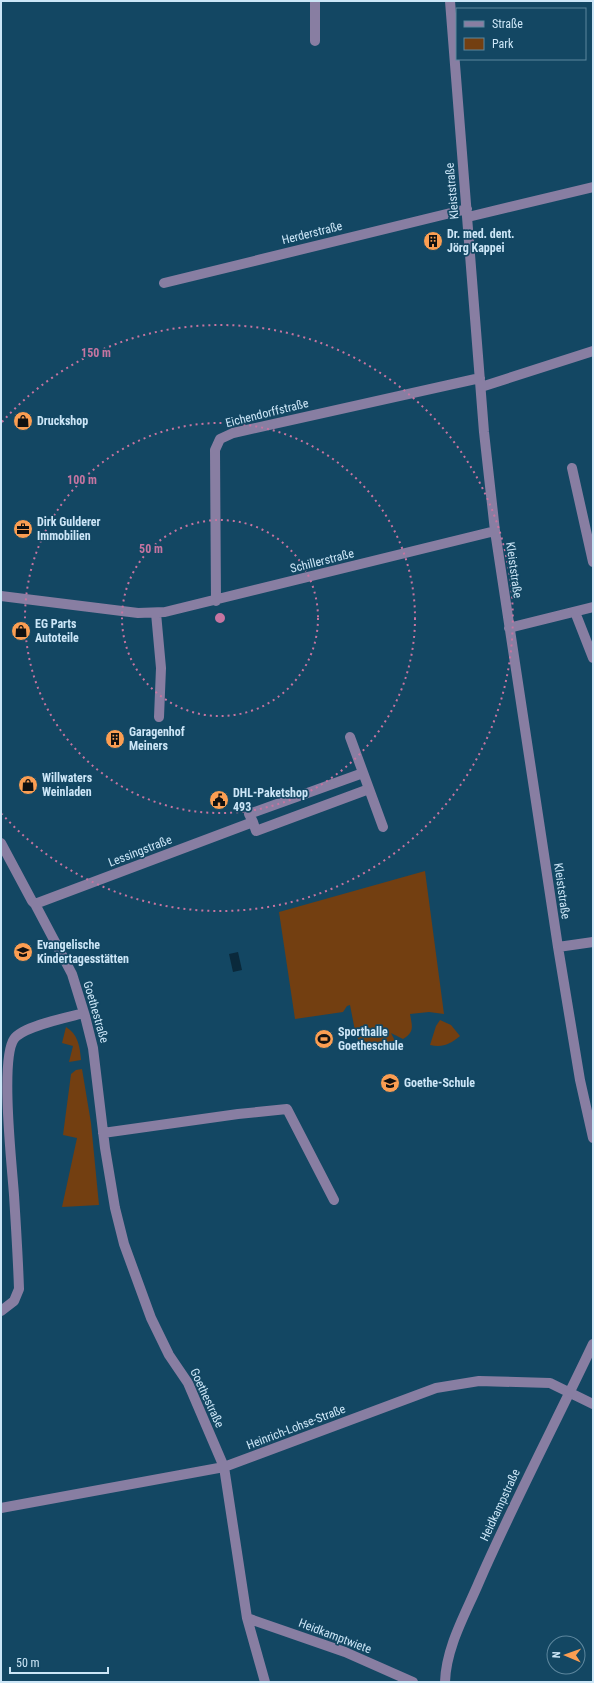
<svg xmlns="http://www.w3.org/2000/svg" width="594" height="1683" viewBox="0 0 594 1683" font-family="'Roboto Condensed',sans-serif">
  <style>
    .green { fill: #733f11 }
    .water { fill: #0a293b }
    .lines { fill: none; stroke-linecap: round; stroke-linejoin: round }
    .minor { stroke: #887ea2; stroke-width: 10 }
    .ring { fill: none; stroke: #c675a1; stroke-width: 2; stroke-dasharray: 2 4 }
    .labels { text-anchor: middle; dominant-baseline: central; stroke-width: 3.5; stroke-linejoin: round; paint-order: stroke }
    .street-label { font-size: 12px; fill: #cce6f7; stroke: #134763 }
    .poi-label { font-size: 12px; font-weight: bold; fill: #cce6f7; stroke: #134763; text-anchor: start }
    .centre { fill: #c675a1; stroke: #134763; stroke-width: 2 }
    .ring-label { font-size: 12px; text-anchor: middle; font-weight: bold; fill: #c675a1; stroke: #134763; stroke-width: 3.5; stroke-linejoin: round; paint-order: stroke }
  </style>
  <rect width="100%" height="100%" fill="#134763"/>
  <path class="green" d="M425,871L444,1014L429,1012L410,1014C412,1026 415,1032 403,1039L391,1033L395,1041L363,1046L356,1036L350,1005L347,1006L343,1012L295,1019L279,912Z
    M440,1020L451,1025L460,1036C450,1044 443,1048 430,1045L436,1026Z
    M66,1027C78,1034 80,1047 81,1060L69,1062L73,1046L62,1043Z
    M82,1069L91,1123L99,1205L62,1207L77,1138L63,1135L71,1074L76,1070Z"/>
  <path class="water" d="M238,952L242,970L233,972L229,954Z"/>
  <g class="lines">
    <path class="minor" d="M450,1L484,432L495,531L558,947L580,1080L593,1138
      M315,41V1
      M468,217L593,187
      M164,283L467,209
      M481,387L593,351
      M572,468L593,562
      M1,596L138,613L165,612L495,531
      M216,601L215,450L220,439L233,433L480,378
      M575,612L593,658
      M156,613L161,668L159,717
      M509,628L593,607
      M350,737L383,827
      M253,822L249,814L363,773
      M1,843L32,901L35,904L72,974L85,1016L93,1048L105,1148L115,1208L124,1244L151,1318L169,1355L188,1383L224,1467L247,1618L265,1682
      M35,904L253,822L256,831L369,789
      M558,947L593,942
      M103,1133L238,1114L287,1109L334,1200
      M1,1311L14,1301L19,1289C18,1258 16,1227 14,1195C12,1166 0,1059 14,1039C23,1026 69,1017 84,1013
      M1,1508L224,1467L436,1388L479,1381L550,1383L593,1404
      M247,1618L345,1652L413,1682
      M445,1682C446,1647 466,1613 479,1582C514,1502 555,1424 593,1344"/>
  </g>
  <g class="ring">
    <circle cx="220" cy="618" r="98"/>
    <circle cx="220" cy="618" r="195"/>
    <path d="M2 422A293 293 0 1 1 2 814"/>
  </g>
  <defs>
    <g id="building-disc" transform="scale(1)"><circle r="9.5" fill="#fb9e52" stroke="#134763"/><path d="M-4-6H4V6H1V3H-1V6H-4ZM-2.5-4.3h1.7v1.8h-1.7ZM.8-4.3h1.7v1.8H.8ZM-2.5-1h1.7V.8h-1.7ZM.8-1h1.7V.8H.8Z" fill="#111"/></g>
    <g id="shop-disc" transform="scale(1)"><circle r="9.5" fill="#fb9e52" stroke="#134763"/><path d="M-5-2.5h2.3a2.7 3.5 0 0 1 5.4 0H5L5.5 6h-11ZM-1.5-2.5h3a1.5 2.3 0 0 0-3 0Z" fill="#111"/></g>
    <g id="office-disc" transform="scale(1)"><circle r="9.5" fill="#fb9e52" stroke="#134763"/><path d="M-6-3h4V-5.5h4V-3h4V5H-6ZM-1-4.5V-3h2v-1.5ZM-6 0V1H6V0Z" fill="#111"/></g>
    <g id="civic-disc" transform="scale(1)"><circle r="9.5" fill="#fb9e52" stroke="#134763"/><path d="M-.6-6.5H3V-4.5H.6V-3L4-1V1h2V6H-6V1h2V-1L-.6-3ZM-1.2 2.5V6h2.4V2.5Z" fill="#111"/></g>
    <g id="school-disc" transform="scale(1)"><circle r="9.5" fill="#fb9e52" stroke="#134763"/><path d="M0-5L7-2L0 1L-7-2ZM-4 1L0 2.5L4 1V4Q0 6-4 4Z" fill="#111"/></g>
    <g id="stadium-disc" transform="scale(1)"><circle r="9.5" fill="#fb9e52" stroke="#134763"/><path d="M0-5a6.5 5 0 1 0 0 10a6.5 5 0 1 0 0-10ZM-3.5-1.8h7v3.6h-7Z" fill="#111"/></g>
  </defs>
  <g fill-rule="evenodd">
    <use href="#building-disc" x="433" y="241"/>
    <use href="#shop-disc" x="23" y="421"/>
    <use href="#office-disc" x="23" y="529"/>
    <use href="#shop-disc" x="21" y="631"/>
    <use href="#building-disc" x="115" y="739"/>
    <use href="#shop-disc" x="28" y="785"/>
    <use href="#civic-disc" x="219" y="800"/>
    <use href="#school-disc" x="23" y="952"/>
    <use href="#stadium-disc" x="324" y="1039"/>
    <use href="#school-disc" x="390" y="1083"/>
  </g>
  <g class="labels">
    <g class="street-label">
      <text transform="translate(452 191) rotate(-95)">Kleiststraße</text>
      <text transform="translate(312 233) rotate(-14)">Herderstraße</text>
      <text transform="translate(267 413) rotate(-14)">Eichendorffstraße</text>
      <text transform="translate(322 561) rotate(-14)">Schillerstraße</text>
      <text transform="translate(514 570) rotate(82)">Kleiststraße</text>
      <text transform="translate(140 851) rotate(-21)">Lessingstraße</text>
      <text transform="translate(562 891) rotate(82)">Kleiststraße</text>
      <text transform="translate(96 1012) rotate(74)">Goethestraße</text>
      <text transform="translate(207 1398) rotate(65)">Goethestraße</text>
      <text transform="translate(296 1427) rotate(-21)">Heinrich-Lohse-Straße</text>
      <text transform="translate(500 1505) rotate(-65)">Heidkampstraße</text>
      <text transform="translate(335 1636) rotate(21)">Heidkamptwiete</text>
    </g>
    <g class="poi-label">
      <text x="447" y="234">Dr. med. dent.<tspan x="447" dy="14">Jörg Kappei</tspan></text>
      <text x="37" y="421">Druckshop</text>
      <text x="37" y="522">Dirk Gulderer<tspan x="37" dy="14">Immobilien</tspan></text>
      <text x="35" y="624">EG Parts<tspan x="35" dy="14">Autoteile</tspan></text>
      <text x="129" y="732">Garagenhof<tspan x="129" dy="14">Meiners</tspan></text>
      <text x="42" y="778">Willwaters<tspan x="42" dy="14">Weinladen</tspan></text>
      <text x="233" y="793">DHL-Paketshop<tspan x="233" dy="14">493</tspan></text>
      <text x="37" y="945">Evangelische<tspan x="37" dy="14">Kindertagesstätten</tspan></text>
      <text x="338" y="1032">Sporthalle<tspan x="338" dy="14">Goetheschule</tspan></text>
      <text x="404" y="1083">Goethe-Schule</text>
    </g>
  </g>
  <circle cx="220" cy="618" r="6" class="centre"/>
  <g class="ring-label">
    <text x="96" y="357">150 m</text>
    <text x="82" y="484">100 m</text>
    <text x="151" y="553">50 m</text>
  </g>
  <rect width="594" height="1683" fill="none" stroke="#cce6f7" stroke-width="4"/>
  <rect x="456" y="8" width="130" height="52" fill="#134763" stroke="#5d879e"/>
  <rect x="464" y="21" width="20" height="6" fill="#887ea2" stroke="#5d879e"/>
  <text x="492" y="28" font-size="12" fill="#cce6f7">Straße</text>
  <rect x="464" y="38" width="20" height="12" fill="#733f11" stroke="#5d879e"/>
  <text x="492" y="48" font-size="12" fill="#cce6f7">Park</text>
  <g transform="translate(566 1655) rotate(272)"><circle r="19" fill="#134763" stroke="#5d879e"/>
  <path d="M0-3L7 15L0 10L-7 15Z" fill="#fb9e52"/>
  <text y="-6" font-size="11" font-weight="bold" text-anchor="middle" fill="#cce6f7">N</text>
  </g>
  <path d="M10 1667v6h98v-6" fill="none" stroke="#cce6f7" stroke-width="2"/>
  <text x="16" y="1667" font-size="12" fill="#cce6f7" stroke="#134763" stroke-width="3" paint-order="stroke">50 m</text>
</svg>
